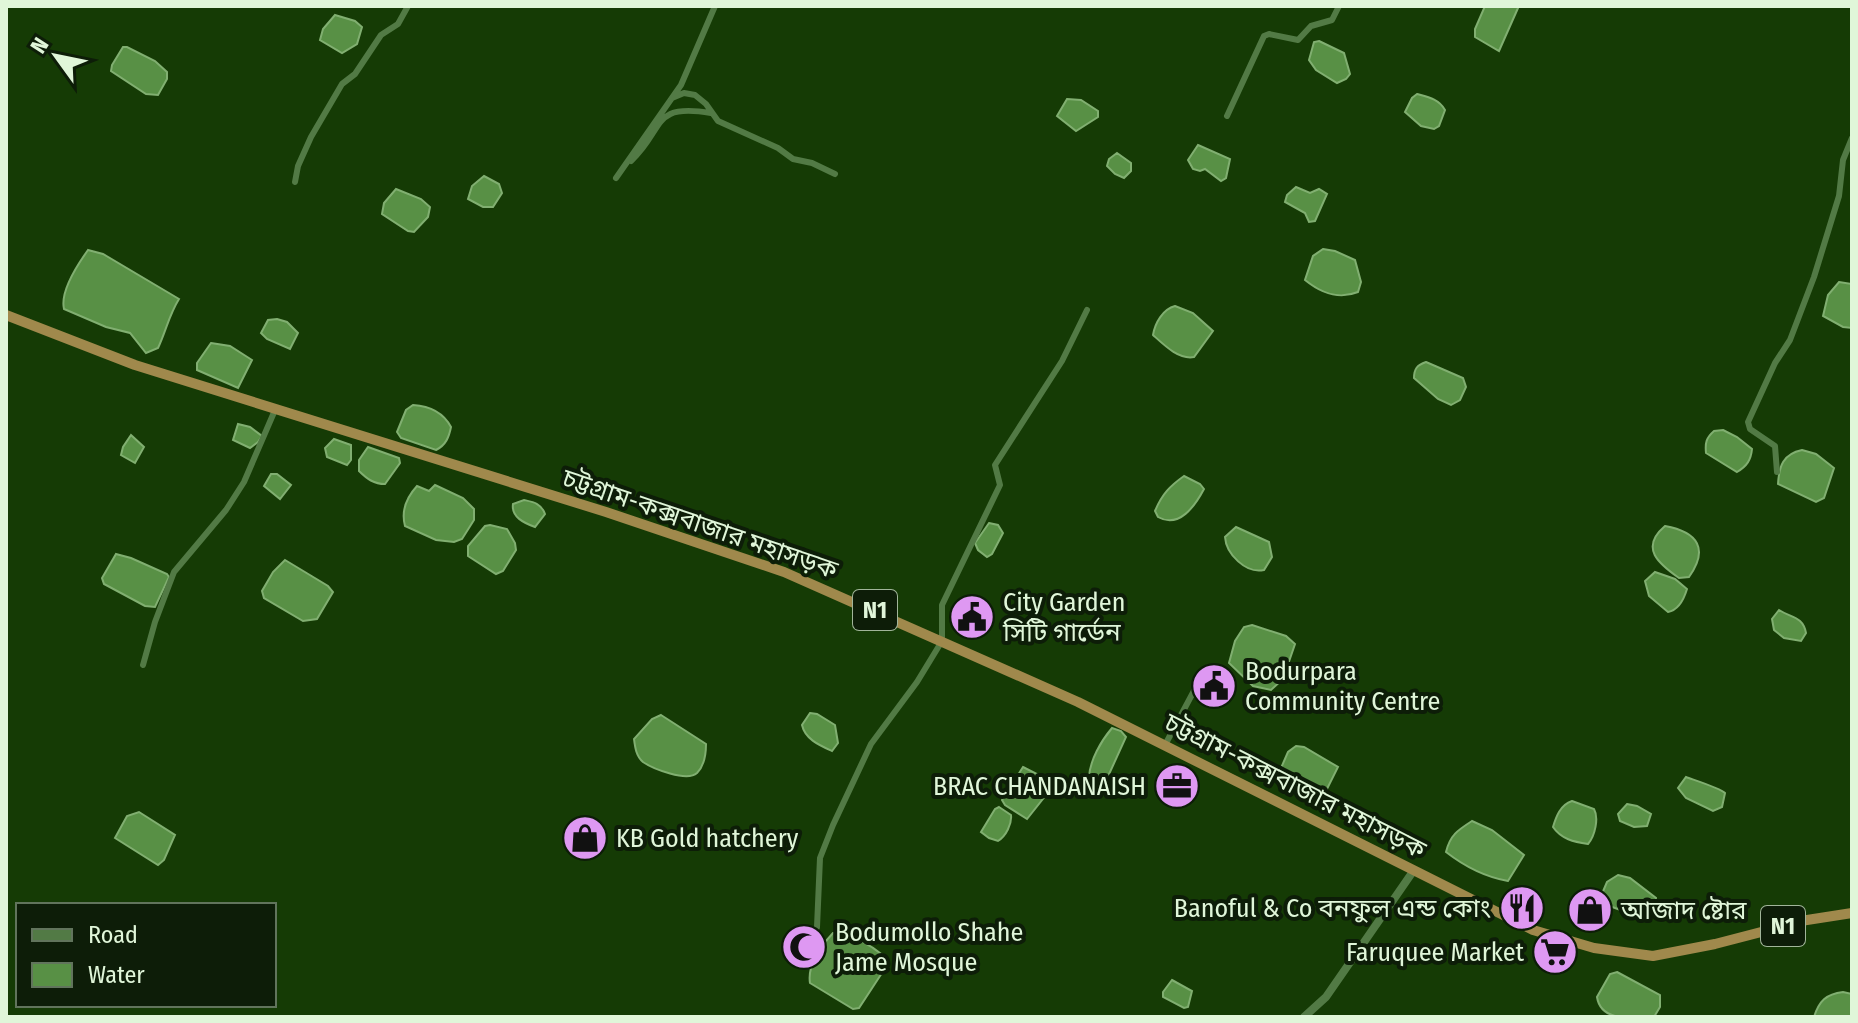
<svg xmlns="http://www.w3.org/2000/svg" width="1858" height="1023" viewBox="0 0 1858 1023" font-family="'Fira Sans Condensed','Noto Sans Bengali',sans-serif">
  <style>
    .water { fill: #589045; stroke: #81af71; stroke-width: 2 }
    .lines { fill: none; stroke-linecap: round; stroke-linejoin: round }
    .minor { stroke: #527a45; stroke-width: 6 }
    .tertiary { stroke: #527a45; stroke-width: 8 }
    .trunk { stroke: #a0894c; stroke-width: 10 }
    .labels { text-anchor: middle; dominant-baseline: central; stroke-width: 8; stroke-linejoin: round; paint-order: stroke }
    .shield { fill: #0d1d08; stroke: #a1b59a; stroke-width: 2 }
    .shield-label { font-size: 24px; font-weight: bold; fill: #e0f6d9 }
    .street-label { font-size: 26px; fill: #e0f6d9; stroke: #0d1d08 }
    .poi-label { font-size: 26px; fill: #e0f6d9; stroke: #0d1d08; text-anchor: start }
  </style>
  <rect width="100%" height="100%" fill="#153b05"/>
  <path class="water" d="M1485,6H1515L1518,8L1499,51L1475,37V29Z
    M335,15L355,21L362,27L357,44L342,53L320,40L323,29Z
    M1319,41L1344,53L1350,74L1346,79L1337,83L1316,70L1309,60L1314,42Z
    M123,47H127L155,61L167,72V79L158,95L146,94L111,71L112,65Z
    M1417,94C1428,97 1439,99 1445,110L1439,126L1434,129L1421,126L1405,112L1412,98Z
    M1067,99L1081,100L1098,111V117L1076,131L1057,116Z
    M1198,145L1230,159L1226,178L1221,181L1205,169L1200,171L1193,169L1188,160Z
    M1117,153L1131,163V171L1124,178L1115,174L1107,166L1109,159Z
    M484,176L499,184L502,193L493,207H483L468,199L472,186Z
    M1296,187L1310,193L1319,189L1327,194L1315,221L1309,222L1305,213L1285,202L1287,195Z
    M396,189L421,199L430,207L428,217L414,232L408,231L382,214L384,203Z
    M1323,249L1335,251L1355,260L1361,282L1358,292C1338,300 1321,293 1305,280L1313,256Z
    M88,250L103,254L179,299C169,315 166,331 158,348L146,353L130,333L106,327L64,309C60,292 78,264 88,250Z
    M1839,282L1852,284V328L1843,327L1823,316L1828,295Z
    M1175,306L1193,313L1213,331L1194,357C1179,360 1164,345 1153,335C1155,323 1163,309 1175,306Z
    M277,319L287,322L298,333L290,349L267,339L261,333L268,320Z
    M211,343L230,346L252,360L238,388L197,370V363Z
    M1426,362L1463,378L1466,387L1460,400L1451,405L1438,399L1414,378C1414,369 1417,365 1426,362Z
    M413,405C429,406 443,412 451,427C449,437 446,445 436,450L401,438L397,432L406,410Z
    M238,424L250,427L262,436L258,442L250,448L233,440Z
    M1723,430L1737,437L1752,449C1751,460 1747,466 1737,472L1706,453C1705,443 1706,438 1714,431Z
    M131,435L144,447L135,463L121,455L123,447Z
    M334,439L351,445V460L347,465L327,457L325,448Z
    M368,447L399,458L400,463L385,484C374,484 367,479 359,471V460Z
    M1802,450L1816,454L1834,468L1824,498L1816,502L1778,484C1779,466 1783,454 1802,450Z
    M271,474H277L291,485L280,499L264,486Z
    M1184,476L1200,484L1204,489C1195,506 1179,529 1158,517L1155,511C1162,494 1170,486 1184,476Z
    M435,485L463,498L474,509V520L462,539L454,542L436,540L405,526C401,511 406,498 417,486L429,491Z
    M524,500C533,502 541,503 545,514L535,527C524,523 511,517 513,504Z
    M989,523L998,525L1003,533L992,554L987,557L978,550L975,543Z
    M490,525L507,529L515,543L516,550L503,571L496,574L468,556V546L485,526Z
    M1665,526C1698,532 1709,549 1689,577L1679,578C1659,564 1639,548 1665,526Z
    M1236,527L1269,542L1272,557L1264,570C1246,574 1226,554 1225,537Z
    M116,554L131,558L167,574L169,577L155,607L145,606L104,584L102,578Z
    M285,560L328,586L333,592L317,619L303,621L264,598L262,591L273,572Z
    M1655,572L1675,579L1687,589C1684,599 1679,610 1668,612L1649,596L1645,581Z
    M1779,610C1791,618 1803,616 1806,633L1801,641L1784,638L1774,630L1772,619Z
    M1252,625L1286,636L1295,644L1283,679L1271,690L1253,686L1229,663L1235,641L1244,627Z
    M810,713L817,714L835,725L838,743L832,751C819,745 805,739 802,725Z
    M661,715L706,744C706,754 705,765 697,773C687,782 653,769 643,762C636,756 635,747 634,739L652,719Z
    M1112,728L1121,731L1126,737L1105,783L1100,784L1089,777C1090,760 1101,741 1112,728Z
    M1296,746L1304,747L1338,767L1325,793H1319L1296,782L1281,768L1288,752Z
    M1023,767L1037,774L1049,785L1046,795L1027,819L1005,805L1002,800Z
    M1686,777C1694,780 1720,788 1725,793L1722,807L1713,811L1686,798L1678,788Z
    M1572,801L1594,809C1599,818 1595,836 1588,844C1574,842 1561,839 1553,827C1556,817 1560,805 1572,801Z
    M1627,804L1637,806L1651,814L1647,826L1634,827L1620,821L1618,814Z
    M999,807L1011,815C1012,824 1006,836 998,841L989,838L981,832L995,809Z
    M139,812L175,835L164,860L158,865L115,838L127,816Z
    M1472,821L1492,830L1524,855L1508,881C1485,877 1464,866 1446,852C1450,835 1458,830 1472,821Z
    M1618,875L1630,878L1656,898L1655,904L1642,918L1604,904L1601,896L1607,882Z
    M833,933C849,932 872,946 884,956L882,973L859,1008L853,1009L810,983C807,964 821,946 833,933Z
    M1617,972L1660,995V1007L1654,1017C1633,1017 1601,1023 1597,997L1610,974Z
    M1172,980L1192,991L1188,1007L1184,1008L1163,997V992Z
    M1843,992L1852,994V1017H1814C1819,1001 1826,994 1843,992Z"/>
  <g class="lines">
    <path class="minor" d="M672,98L684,93L695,95L706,104L718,121L778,148L793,159L812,163L835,174
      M1227,116L1264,36L1269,34L1298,40L1311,26L1332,20L1339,6
      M631,161C666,128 650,103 711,113
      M616,178L681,85L715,6
      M295,182L298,166L311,137L342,84L355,74L381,35L398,24L408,6
      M1777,472L1775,446L1750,429L1748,422L1775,363L1790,340L1814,277L1839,196L1843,160L1852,138
      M143,665L155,622L174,572L226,510L244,482L275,410
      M1165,745L1196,687
      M817,927L820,858L833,825L871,744L917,682L942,641V605L1000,485L995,465L1062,361L1087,310"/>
    <path class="tertiary" d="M1304,1017L1326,997L1414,870"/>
    <path class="trunk" d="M6,315L135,365L606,512L784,572L1078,702L1533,930L1594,948L1653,956L1715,944L1807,920L1852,913"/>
  </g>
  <defs>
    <g id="civic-disc" transform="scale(2.3)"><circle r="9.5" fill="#de98f2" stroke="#0d1d08"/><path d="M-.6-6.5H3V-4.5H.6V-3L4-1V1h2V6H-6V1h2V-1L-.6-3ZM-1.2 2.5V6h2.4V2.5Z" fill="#111"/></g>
    <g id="office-disc" transform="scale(2.3)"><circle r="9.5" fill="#de98f2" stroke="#0d1d08"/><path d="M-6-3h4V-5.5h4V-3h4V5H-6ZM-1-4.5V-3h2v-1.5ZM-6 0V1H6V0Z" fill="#111"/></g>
    <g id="shop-disc" transform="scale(2.3)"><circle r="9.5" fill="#de98f2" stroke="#0d1d08"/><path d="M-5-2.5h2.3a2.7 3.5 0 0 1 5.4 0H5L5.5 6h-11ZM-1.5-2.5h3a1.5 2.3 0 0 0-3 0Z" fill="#111"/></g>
    <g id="restaurant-disc" transform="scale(2.3)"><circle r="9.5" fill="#de98f2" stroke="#0d1d08"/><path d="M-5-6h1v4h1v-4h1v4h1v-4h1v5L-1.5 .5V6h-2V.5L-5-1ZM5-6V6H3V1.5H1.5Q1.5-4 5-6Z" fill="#111"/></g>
    <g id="mosque-disc" transform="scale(2.3)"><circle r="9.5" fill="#de98f2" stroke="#0d1d08"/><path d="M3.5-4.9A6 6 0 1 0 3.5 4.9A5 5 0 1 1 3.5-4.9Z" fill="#111"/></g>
    <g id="supermarket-disc" transform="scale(2.3)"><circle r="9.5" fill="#de98f2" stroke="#0d1d08"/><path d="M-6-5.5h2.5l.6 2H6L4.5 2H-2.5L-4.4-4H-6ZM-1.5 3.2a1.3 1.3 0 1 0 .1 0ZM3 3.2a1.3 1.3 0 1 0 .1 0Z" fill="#111"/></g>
  </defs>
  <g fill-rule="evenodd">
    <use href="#civic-disc" x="972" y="617"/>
    <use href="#civic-disc" x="1214" y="686"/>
    <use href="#office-disc" x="1177" y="786"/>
    <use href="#shop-disc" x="585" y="838"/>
    <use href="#restaurant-disc" x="1522" y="908"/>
    <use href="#shop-disc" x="1590" y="910"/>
    <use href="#mosque-disc" x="804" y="947"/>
    <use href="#supermarket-disc" x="1555" y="952"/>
  </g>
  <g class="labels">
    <g class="shield">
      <rect x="853" y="590" width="44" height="40" rx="6"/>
      <rect x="1761" y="906" width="44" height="40" rx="6"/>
    </g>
    <g class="shield-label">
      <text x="875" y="610">N1</text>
      <text x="1783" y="926">N1</text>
    </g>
    <g class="street-label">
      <text transform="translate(700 524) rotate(19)">চট্টগ্রাম-কক্সবাজার মহাসড়ক</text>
      <text transform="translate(1295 786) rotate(27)">চট্টগ্রাম-কক্সবাজার মহাসড়ক</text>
    </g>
    <g class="poi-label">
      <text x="1003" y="602">City Garden<tspan x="1003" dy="30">সিটি গার্ডেন</tspan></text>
      <text x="1245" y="671">Bodurpara<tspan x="1245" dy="30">Community Centre</tspan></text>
      <text x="1146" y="786" text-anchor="end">BRAC CHANDANAISH</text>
      <text x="616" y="838">KB Gold hatchery</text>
      <text x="1491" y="908" text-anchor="end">Banoful &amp; Co বনফুল এন্ড কোং</text>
      <text x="1621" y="910">আজাদ ষ্টোর</text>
      <text x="835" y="932">Bodumollo Shahe<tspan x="835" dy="30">Jame Mosque</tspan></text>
      <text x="1524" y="952" text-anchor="end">Faruquee Market</text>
    </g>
  </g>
  <rect width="1858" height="1023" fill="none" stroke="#e0f6d9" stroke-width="16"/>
  <rect x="16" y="903" width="260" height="104" fill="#0d1d08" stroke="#61745c" stroke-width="2"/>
  <rect x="32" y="929" width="40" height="12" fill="#527a45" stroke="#61745c" stroke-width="2"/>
  <text x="88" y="943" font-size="24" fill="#e0f6d9">Road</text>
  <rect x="32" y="963" width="40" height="24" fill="#589045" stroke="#61745c" stroke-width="2"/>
  <text x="88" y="983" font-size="24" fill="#e0f6d9">Water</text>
  <g transform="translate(56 56) rotate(303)" stroke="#0d1d08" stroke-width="6" paint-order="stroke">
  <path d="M0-6L14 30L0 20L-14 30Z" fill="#e0f6d9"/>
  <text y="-12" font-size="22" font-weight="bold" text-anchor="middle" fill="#e0f6d9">N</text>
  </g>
</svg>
